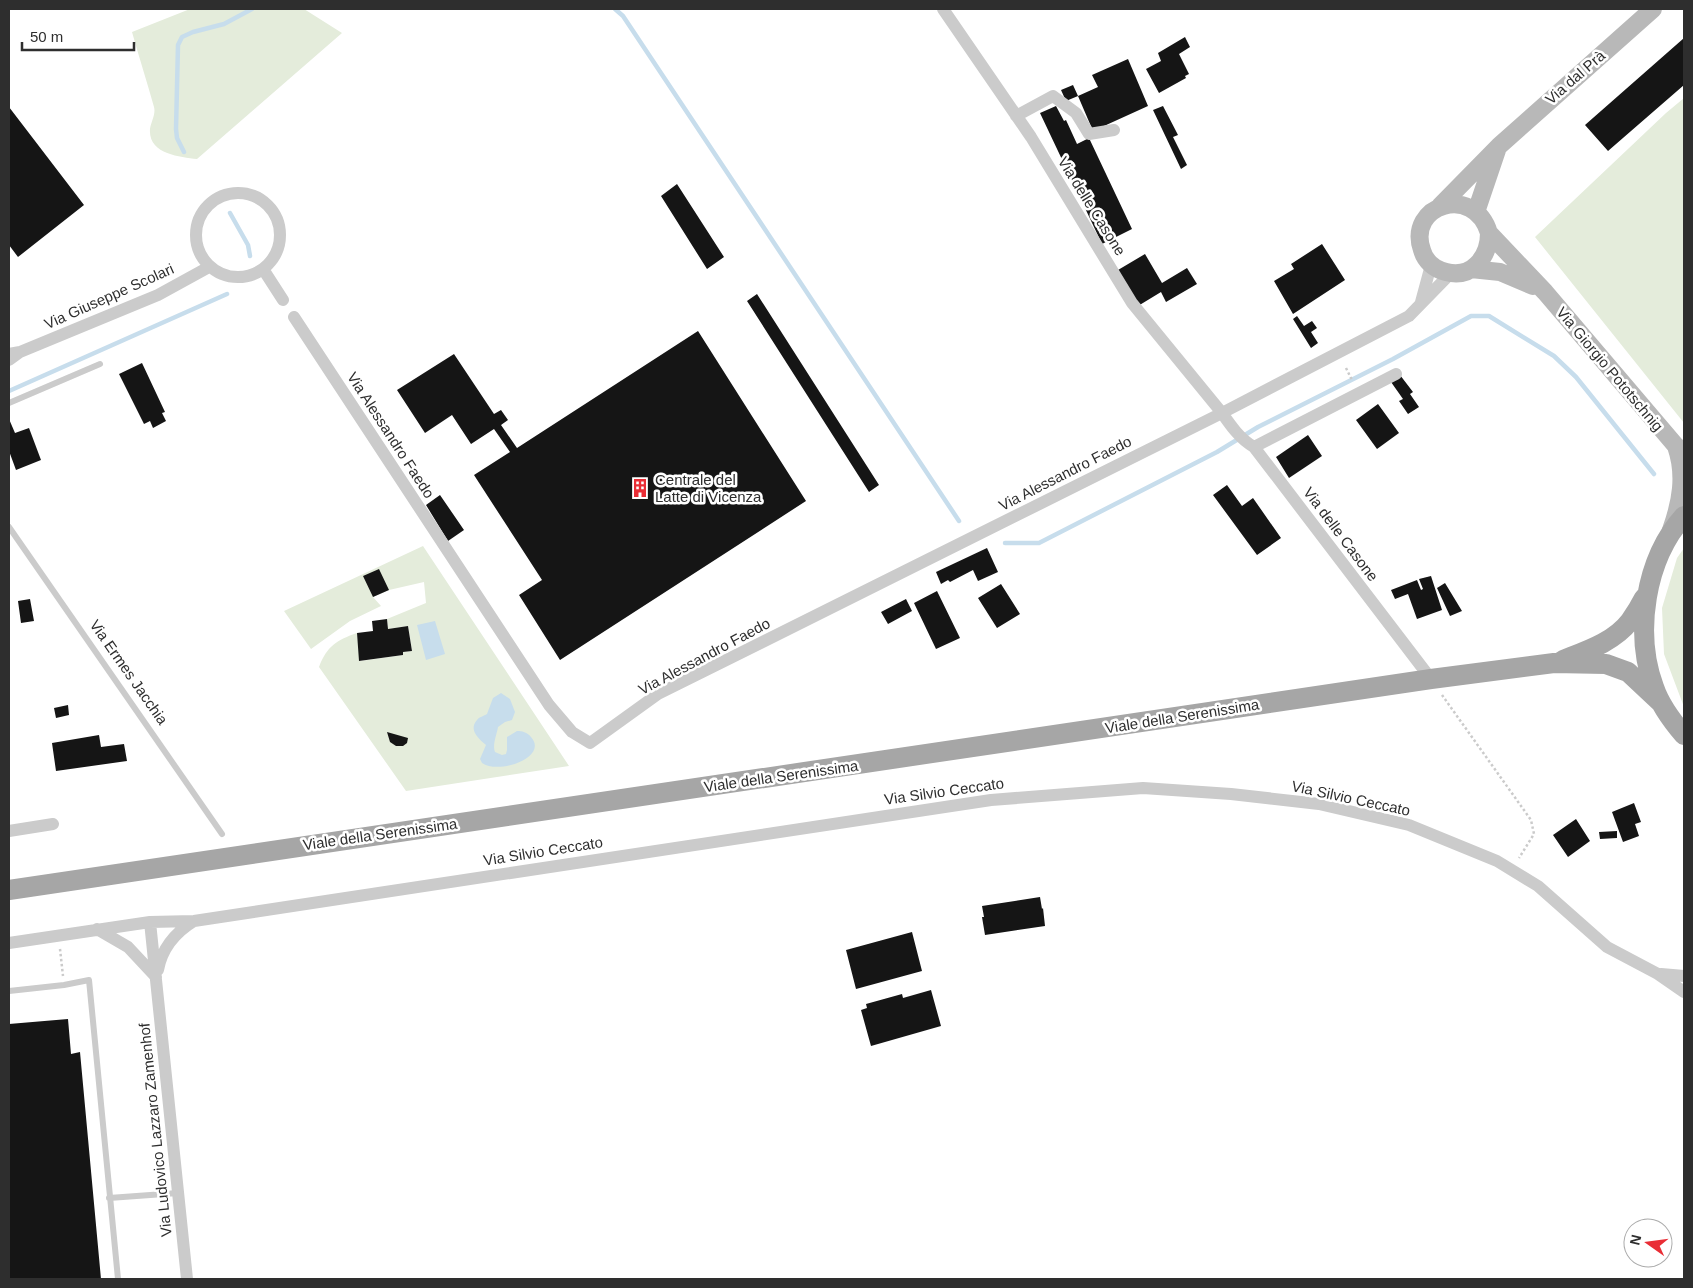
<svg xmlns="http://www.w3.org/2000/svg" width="1693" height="1288" viewBox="0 0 1693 1288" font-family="Helvetica,sans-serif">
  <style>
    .green { fill: #e4ecdb }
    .water { fill: #c7ddec }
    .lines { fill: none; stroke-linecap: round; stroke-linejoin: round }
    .stream { stroke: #c7ddec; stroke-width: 4.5 }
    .building { fill: #151515 }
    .path { stroke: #cbcbcb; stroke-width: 2.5; stroke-dasharray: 2.5 2.5; stroke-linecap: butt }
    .lane { stroke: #cbcbcb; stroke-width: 6 }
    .street { stroke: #cbcbcb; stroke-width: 12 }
    .secondary { stroke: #b8b8b8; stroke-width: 18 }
    .primary { stroke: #a6a6a6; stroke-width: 20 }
    .labels { text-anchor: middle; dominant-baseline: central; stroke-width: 5; stroke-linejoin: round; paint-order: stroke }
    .street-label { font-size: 15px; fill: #2e2e2e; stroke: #fff }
    .poi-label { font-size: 15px; fill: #2e2e2e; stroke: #fff; text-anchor: start }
  </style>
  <rect width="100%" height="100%" fill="#fff"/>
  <path class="green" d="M190,9H304L342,33L197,159C180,157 148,154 150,129C151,122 156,114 154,107C147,82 139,57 132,32Z
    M1684,98V423L1535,237L1666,113Z
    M423,546L569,766L406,791L319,667C327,646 337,640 357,633L360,661L403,655V652L412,651L408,626L388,629L387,619L426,603L424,582L389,590L373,597L381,606L350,621L311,649L284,611Z
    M1684,548V707L1664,654L1662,608L1677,558Z"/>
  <path class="water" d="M435,621L445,654L426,660L417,625Z
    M501,693L510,699L515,712L512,720L505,722L498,727C497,734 492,745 495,752L502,755L506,754L507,750V737L517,731C522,731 527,732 531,737C549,757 499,775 482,763L480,759L486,745C479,739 468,730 477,720C479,717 484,716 487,714L493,698Z"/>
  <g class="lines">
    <path class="stream" d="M615,9L623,16L959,521
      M184,152L177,138L176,129L178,45L182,37L193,32L224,24L252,9
      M230,213L248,245L250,256
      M9,391L227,294
      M1005,543H1039L1217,452L1258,427L1393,359L1471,316H1489L1554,356L1576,377L1654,474"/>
  </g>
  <path class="building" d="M1185,37L1190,47L1179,54L1189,74L1185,76L1186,78L1159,93L1146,69L1161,61L1158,53Z
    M1684,38V85L1608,151L1585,125Z
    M1128,59L1148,106L1093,131L1078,96L1066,101L1061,90L1073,85L1078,96L1098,87L1092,75Z
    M1056,106L1064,121L1066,120L1077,144L1089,138L1132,229L1102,244L1040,113Z
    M1163,106L1178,135L1173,137L1187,165L1181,169L1153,110Z
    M9,107L84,205L18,257L9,245Z
    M677,184L724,257L707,269L661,196Z
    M1322,244L1345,280L1293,314L1274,281L1294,269L1291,264Z
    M1145,254L1162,283L1187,268L1197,284L1166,302L1161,292L1138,306L1118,270Z
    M757,294L879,485L869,492L747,301Z
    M1297,316L1304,326L1312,321L1317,328L1311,332L1318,343L1311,348L1293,319Z
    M698,331L806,501L560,660L519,595L542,580L474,475L510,452L494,429L471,444L452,415L425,433L397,390L454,354L494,414L501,410L508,420L501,425L517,448Z
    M142,363L165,412L162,413L166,421L153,428L150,421L144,424L119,374Z
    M1400,375L1413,392L1410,394L1419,407L1408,414L1399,401L1403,399L1391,382Z
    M1378,404L1399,433L1377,449L1356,420Z
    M9,419L15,433L29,428L41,460L16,470L9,451Z
    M1308,435L1322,456L1289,478L1276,457Z
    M1227,485L1242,506L1253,498L1281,538L1257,555L1213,495Z
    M440,495L464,530L448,541L426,505Z
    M987,548L998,572L978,581L973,570L950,582L948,580L941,584L936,572Z
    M379,569L389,590L373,597L363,576Z
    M1431,576L1442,610L1417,619L1408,594L1395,599L1391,590L1417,580L1421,590L1423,589L1419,579Z
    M1445,583L1462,611L1450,616L1437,588Z
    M1001,584L1020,614L997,628L978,598Z
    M937,591L960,638L936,649L914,603Z
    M30,599L34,621L21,623L18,601Z
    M906,599L912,611L888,624L881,612Z
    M387,619L388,629L408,626L412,651L403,652V655L359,661L357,633L373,631L372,621Z
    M68,705L69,715L56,718L54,708Z
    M387,732L408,738L407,743L403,746H396L390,742Z
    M99,735L101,747L124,744L127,761L56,771L52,743Z
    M1634,803L1641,822L1635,824L1639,836L1623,842L1612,812Z
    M1576,819L1590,841L1568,857L1553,835Z
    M1617,831V838L1600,839L1599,832Z
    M1040,897L1042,909L1043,908L1045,926L985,935L982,917H984L982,906Z
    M912,932L922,971L856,989L846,950Z
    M931,990L941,1026L871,1046L861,1010L867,1008L866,1004L902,994L903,998Z
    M68,1019L71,1054L80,1052L101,1279H9V1024Z"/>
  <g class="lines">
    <path class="path" d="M1346,368L1352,380
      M1442,695L1531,820L1534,834L1519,858
      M60,949L63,976"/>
    <path class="lane" d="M9,403L100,364
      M9,527L222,834
      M9,991L64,985L89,980L118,1279
      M109,1198L178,1193"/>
    <path class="street" d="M943,9L1031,137L1132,303L1222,413C1231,426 1240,439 1254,447L1431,679
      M1016,116L1053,96L1076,113L1089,134L1114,130
      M196 235a42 42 0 1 1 84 0a42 42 0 1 1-84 0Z
      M263,269L283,300
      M1421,302L1431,265
      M294,317L549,705L572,732L590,743L658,694L1222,413L1409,316L1451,273
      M20,352L158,295L209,267
      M9,354L20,352L9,360
      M1254,447L1396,374
      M9,831L53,824
      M97,929L128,947L156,977
      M9,943L150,922
      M158,970C162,948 176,932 194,921
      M1661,974L1684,976
      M187,1279L150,922L194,921L991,800L1143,788L1231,794L1319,804L1409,825L1497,861L1538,886L1607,947L1658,974L1684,992"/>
    <path class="secondary" d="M1440,206L1499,146L1653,9
      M1476,212L1497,150
      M1489,233C1489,257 1472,279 1446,272C1434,269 1425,261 1422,250C1406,205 1474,183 1489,233L1545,292L1676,446L1684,452
      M1471,269L1500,272L1533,286
      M1671,530C1681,502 1686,475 1676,446"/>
    <path class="primary" d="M1684,516C1645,559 1634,633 1654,687C1660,705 1672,721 1684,735
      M1563,660C1586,651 1614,642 1630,621C1635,614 1640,606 1644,598
      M9,890L1431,679L1554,663L1606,664L1628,672L1660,702"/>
  </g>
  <defs>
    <g id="building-bare" transform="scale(1.5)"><path d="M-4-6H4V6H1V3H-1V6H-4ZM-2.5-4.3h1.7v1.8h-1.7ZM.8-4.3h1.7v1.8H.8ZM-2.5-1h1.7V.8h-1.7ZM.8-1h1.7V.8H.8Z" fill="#e92d35" stroke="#fff" stroke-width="2.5" paint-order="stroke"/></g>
  </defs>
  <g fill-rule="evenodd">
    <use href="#building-bare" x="640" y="488"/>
  </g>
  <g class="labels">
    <g class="street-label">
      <text transform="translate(1575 77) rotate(-41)">Via dal Prà</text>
      <text transform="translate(1092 206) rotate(58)">Via delle Casone</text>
      <text transform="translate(109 296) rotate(-24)">Via Giuseppe Scolari</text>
      <text transform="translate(1610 369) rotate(50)">Via Giorgio Pototschnig</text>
      <text transform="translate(391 435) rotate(57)">Via Alessandro Faedo</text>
      <text transform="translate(1065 473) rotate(-27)">Via Alessandro Faedo</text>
      <text transform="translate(1341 534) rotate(53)">Via delle Casone</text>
      <text transform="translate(704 656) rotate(-28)">Via Alessandro Faedo</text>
      <text transform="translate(129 672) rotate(55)">Via Ermes Jacchia</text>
      <text transform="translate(1182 716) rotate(-9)">Viale della Serenissima</text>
      <text transform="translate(781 776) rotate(-8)">Viale della Serenissima</text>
      <text transform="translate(944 791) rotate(-8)">Via Silvio Ceccato</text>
      <text transform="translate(1351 798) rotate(12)">Via Silvio Ceccato</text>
      <text transform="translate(380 834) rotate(-8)">Viale della Serenissima</text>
      <text transform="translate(543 851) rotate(-9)">Via Silvio Ceccato</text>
      <text transform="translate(155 1130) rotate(-96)">Via Ludovico Lazzaro Zamenhof</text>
    </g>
    <g class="poi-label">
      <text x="655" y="479">Centrale del<tspan x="655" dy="17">Latte di Vicenza</tspan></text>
    </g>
  </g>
  <rect width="1693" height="1288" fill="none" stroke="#2e2e2e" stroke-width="20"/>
  <g transform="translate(1648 1243) rotate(284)"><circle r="24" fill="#ffffff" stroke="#ababab"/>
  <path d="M0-4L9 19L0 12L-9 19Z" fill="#e92d35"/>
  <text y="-8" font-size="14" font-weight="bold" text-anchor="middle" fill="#2e2e2e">N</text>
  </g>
  <path d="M22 42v8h112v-8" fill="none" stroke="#2e2e2e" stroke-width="2.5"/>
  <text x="30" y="42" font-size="15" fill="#2e2e2e" stroke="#ffffff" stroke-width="4" paint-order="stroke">50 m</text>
</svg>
